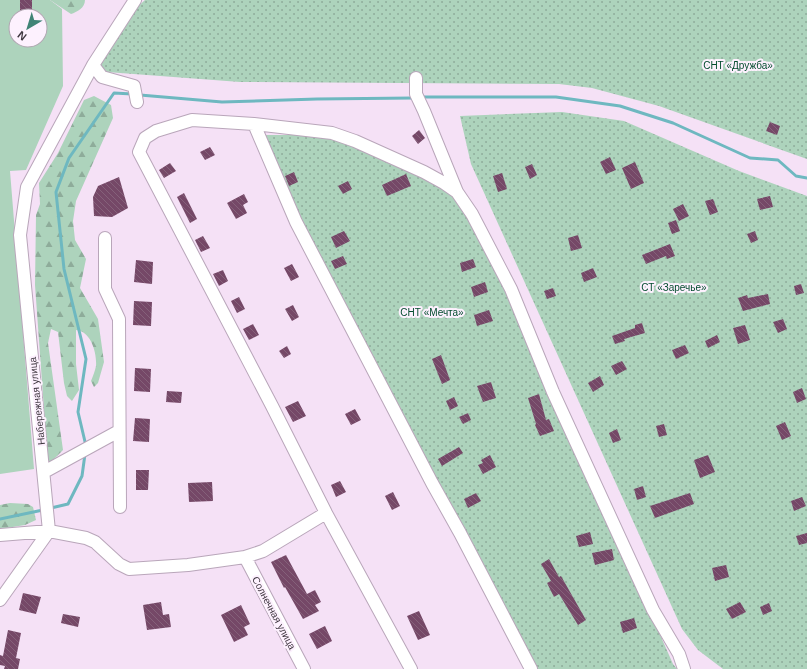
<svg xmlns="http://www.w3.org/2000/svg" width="807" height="669" viewBox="0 0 807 669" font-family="Arial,sans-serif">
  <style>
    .forest { fill: url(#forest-firs) }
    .park { fill: url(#park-dots) }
    .pitch { fill: #add3bc; fill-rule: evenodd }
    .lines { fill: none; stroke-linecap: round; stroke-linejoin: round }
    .stream { stroke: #6eb8c0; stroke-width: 3 }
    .building { fill: url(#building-back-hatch) }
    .street-casing { stroke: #b9a6ba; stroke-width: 14 }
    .street { stroke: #fff; stroke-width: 12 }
    .labels { text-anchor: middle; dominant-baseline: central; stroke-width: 4; stroke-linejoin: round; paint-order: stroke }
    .park-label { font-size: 10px; fill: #024b2d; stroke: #fdf1fe }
    .street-label { font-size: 10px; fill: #403841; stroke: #fdf1fe }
  </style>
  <defs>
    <pattern id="forest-firs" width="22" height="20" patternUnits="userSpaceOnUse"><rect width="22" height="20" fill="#add3bc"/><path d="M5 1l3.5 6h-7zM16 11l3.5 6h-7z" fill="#8eac9a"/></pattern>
    <pattern id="park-dots" width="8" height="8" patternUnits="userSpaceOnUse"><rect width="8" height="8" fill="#add3bc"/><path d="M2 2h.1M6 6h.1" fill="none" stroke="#8eac9a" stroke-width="1.8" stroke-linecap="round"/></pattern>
    <pattern id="building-back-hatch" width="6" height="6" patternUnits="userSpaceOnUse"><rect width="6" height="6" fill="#754867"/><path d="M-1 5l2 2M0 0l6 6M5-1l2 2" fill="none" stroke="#85617a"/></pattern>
  </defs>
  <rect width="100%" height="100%" fill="#f5e1f6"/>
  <path class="forest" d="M50,0H85C85,8 77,12 71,14Z
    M94,96L111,105L113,118L76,201L73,221L75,240L86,259L80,288L98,319L104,362L98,383L94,387L91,381C93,376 95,371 96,366C97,353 91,331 76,330V364L79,390L72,401L67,396L64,383L58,332L51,329L48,343L63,450L48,465L35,285L36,215L40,204L39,183L58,153L84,100Z
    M10,503L28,504L33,507L36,520L25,525L0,529V505Z"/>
  <path class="park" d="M145,0H807V159L659,106L592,88L559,84L240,82L107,72L98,64L134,10Z
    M562,112L624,121L739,171L807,196V669H723L698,650L682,629L471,164L460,116Z
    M262,135H329L372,152L447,190L463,207L505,285L673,664L677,669H536L305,239Z"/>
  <path class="pitch" d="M0,0H50L62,9L63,86L26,170L10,171L34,469L0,474ZM16,16H40V40H16Z"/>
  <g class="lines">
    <path class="stream" d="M140,95L222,102L317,99L413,98
      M421,97H556L620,106L673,123L750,158L778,160L796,176L807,178
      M86,446L78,412L86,359L64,269L56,192L69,158L114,93L132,94
      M51,508L68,504L82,476L85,454
      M0,519L43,510"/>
  </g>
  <path class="building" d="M20,0H32V16H20Z
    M770,122L780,126L777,135L766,131Z
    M419,130L425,138L418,144L412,136Z
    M210,147L215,155L205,160L200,152Z
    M610,157L616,170L606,174L600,162Z
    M635,162L644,183L631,189L622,168Z
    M170,163L176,171L164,178L159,170Z
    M532,164L537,175L530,179L525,167Z
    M294,172L298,182L289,186L285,176Z
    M502,173L507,189L498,192L493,176Z
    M406,174L411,186L387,196L382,185Z
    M119,177L128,208L112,217L94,216L93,197L98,186Z
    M348,181L352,189L343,194L338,186Z
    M184,193L197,219L190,223L177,197Z
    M244,194L248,202L243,205L247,213L236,219L227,203Z
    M770,196L773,207L760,210L757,199Z
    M713,199L718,212L710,215L705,201Z
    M683,204L689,216L679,221L673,209Z
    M676,220L680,231L672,234L668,223Z
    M344,231L350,241L336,248L331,237Z
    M755,231L758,240L751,243L747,234Z
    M578,235L582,248L571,251L568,238Z
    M203,236L210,248L201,252L195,240Z
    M670,244L675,256L667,259L666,256L646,264L642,255Z
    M343,256L347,264L335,269L331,261Z
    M473,259L476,267L462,272L460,263Z
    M136,260L153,262L152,284L134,282Z
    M292,264L299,277L291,281L284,268Z
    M593,268L597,277L584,282L581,273Z
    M223,270L228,281L219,286L213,274Z
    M485,282L488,292L474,297L471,287Z
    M801,284L804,293L796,295L794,286Z
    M553,288L556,296L547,299L544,291Z
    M768,294L770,304L743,311L738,298L747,295L748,298Z
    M239,297L245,309L237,313L231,301Z
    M134,301L152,302L151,326L133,325Z
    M293,305L299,317L292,321L285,309Z
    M489,310L493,321L477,326L474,315Z
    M783,319L787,329L778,333L773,322Z
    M642,323L645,333L624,339L625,341L615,344L612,336L635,328V325Z
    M253,324L259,335L249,340L243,329Z
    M745,325L750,340L738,344L733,328Z
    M717,335L720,342L708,348L705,341Z
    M685,345L689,353L676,359L672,350Z
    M287,346L291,354L284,358L279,351Z
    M441,355L450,380L442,384L432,359Z
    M622,361L627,369L616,375L611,366Z
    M135,368L151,369L150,392L134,391Z
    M600,376L604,385L593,392L588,383Z
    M491,382L496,398L483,402L477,386Z
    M802,388L806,399L797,403L793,392Z
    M167,391L182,392L181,403L166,402Z
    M539,394L546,420L549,419L554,431L540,436L535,425L536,424L528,398Z
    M454,397L458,406L450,410L446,401Z
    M298,401L306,416L293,422L285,407Z
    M355,409L361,420L351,425L345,414Z
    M468,413L471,420L463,424L459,417Z
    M135,418L150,419L149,442L133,441Z
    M785,422L791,436L782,440L776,426Z
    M664,424L667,435L659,437L656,426Z
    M617,429L621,440L613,443L609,433Z
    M459,447L463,453L442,466L438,459Z
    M490,455L496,467L483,474L478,465L483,463L481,460Z
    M708,455L715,472L700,478L694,460Z
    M136,470H149L148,490H136Z
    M340,481L346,492L336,497L331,485Z
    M212,482L213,501L189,502L188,483Z
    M643,486L646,497L637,500L634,489Z
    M393,492L400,506L392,510L385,496Z
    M476,493L481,501L468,508L464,499Z
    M690,493L694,504L655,518L650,506Z
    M802,497L806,506L794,511L791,501Z
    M590,532L593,544L579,547L576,536Z
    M807,533V543L799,545L796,536Z
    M612,549L614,560L595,565L592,553Z
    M286,555L307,594L315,590L321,602L315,605L319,611L303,619L285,587L284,588L271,562Z
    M549,559L559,577L561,576L586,620L578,625L559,594L554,597L547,583L551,581L541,564Z
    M726,565L729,577L715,581L712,568Z
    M23,593L41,597L36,614L19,610Z
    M161,602L163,615L169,614L171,627L147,630L143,605Z
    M740,602L746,612L732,619L726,609Z
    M769,603L772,611L763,615L760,607Z
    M241,605L250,624L244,627L248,635L234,642L221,615Z
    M419,611L430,635L418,640L407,616Z
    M63,614L80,617L78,627L61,623Z
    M634,618L637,628L623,633L620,622Z
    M325,626L332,641L317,649L309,634Z
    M8,630L21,633L16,658L20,659L18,669H4L5,666L0,665V655L3,656Z"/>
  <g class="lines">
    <g class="street-casing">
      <path id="street" d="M93,65L102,77L134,86L137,102
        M416,78V94L424,111L457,192
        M254,124L296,222L432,483L460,533L531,669
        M105,238V289L119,319L120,507
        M44,472L119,431
        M0,535L49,531L86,538L95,542L119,564L129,569L188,565L245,557L263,551L326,513
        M245,557L304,669
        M0,600L49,531L20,235L27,187L93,65L135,0
        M411,669L326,513L272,406L139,152L145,138L156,131L192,120L254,124L332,133L355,141L424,172L444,183L457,192L472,214L511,289L553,392L653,610L679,654L684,669"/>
    </g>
    <use href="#street" class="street"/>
  </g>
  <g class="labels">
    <g class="park-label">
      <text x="738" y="65">СНТ «Дружба»</text>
      <text x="674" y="287">СТ «Заречье»</text>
      <text x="432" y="312">СНТ «Мечта»</text>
    </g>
    <g class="street-label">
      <text transform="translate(37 401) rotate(-96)">Набережная улица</text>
      <text transform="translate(274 613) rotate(62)">Солнечная улица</text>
    </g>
  </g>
  <g transform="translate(28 28) rotate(218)"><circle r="19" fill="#fdf1fe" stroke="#b1a7b2"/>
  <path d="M0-3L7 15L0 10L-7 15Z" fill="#408476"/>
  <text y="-6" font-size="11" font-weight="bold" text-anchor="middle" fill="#403841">N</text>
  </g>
</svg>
